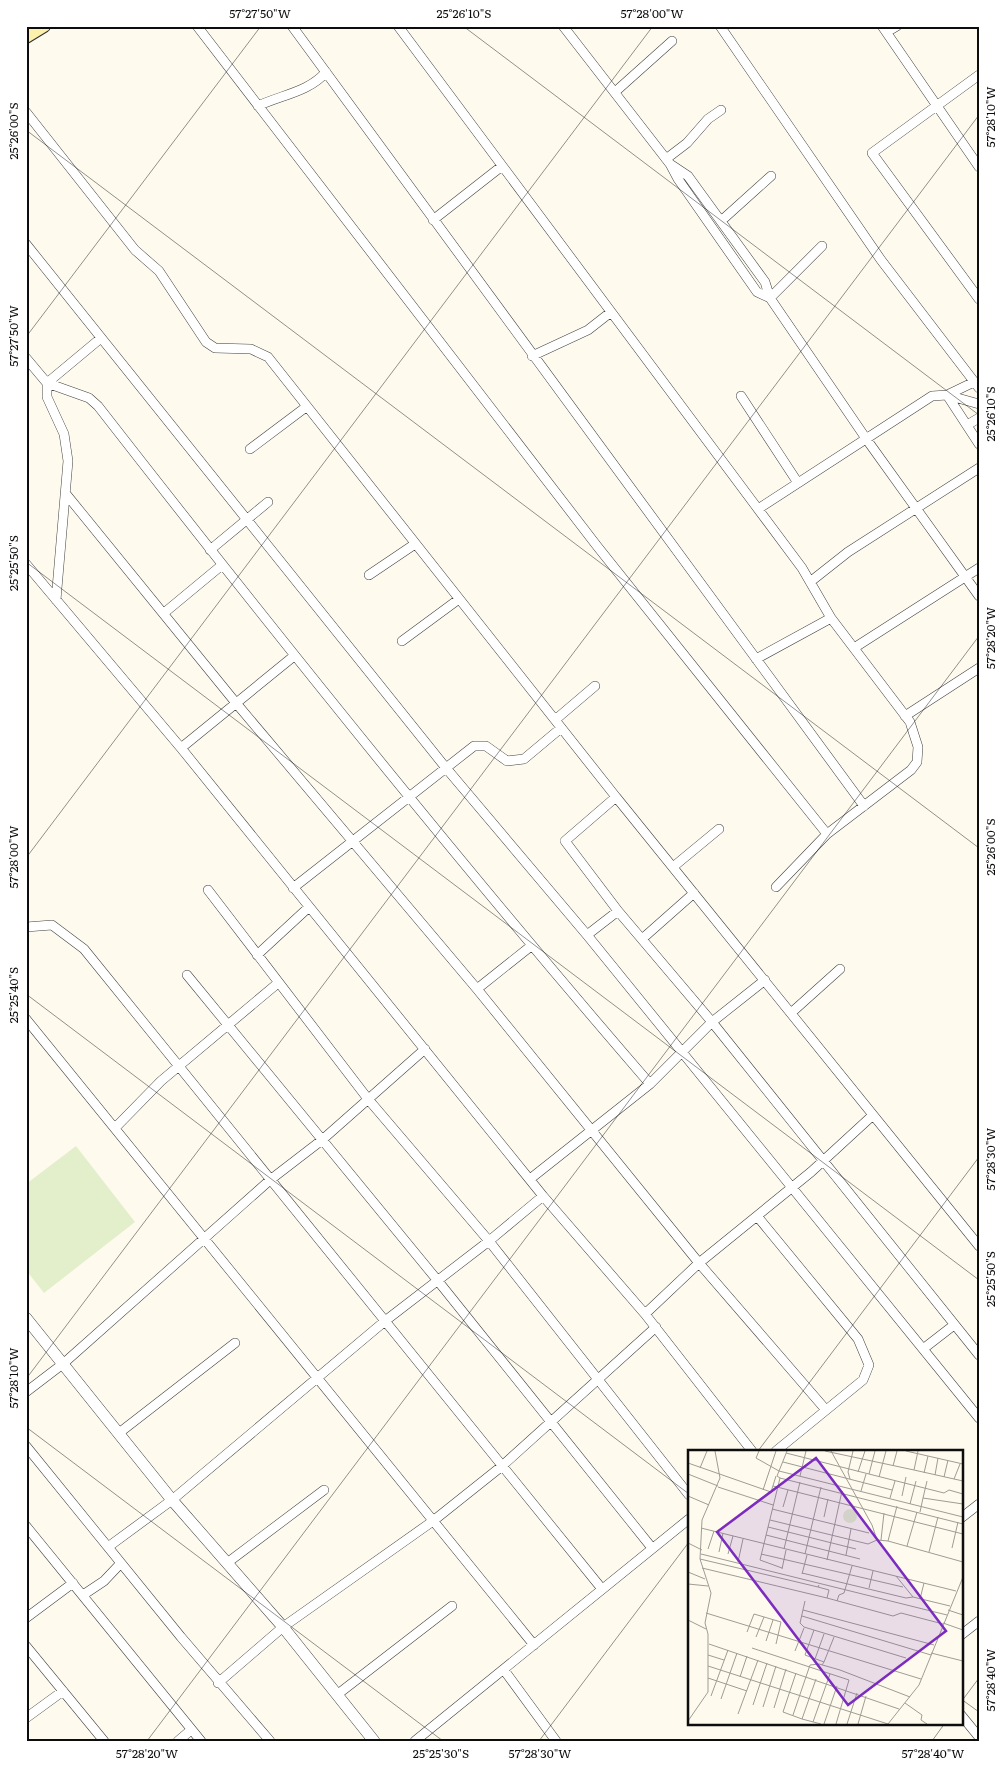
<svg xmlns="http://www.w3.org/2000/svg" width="1005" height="1767" viewBox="0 0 1005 1767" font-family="Literata,serif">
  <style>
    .pitch { fill: #e3efcb }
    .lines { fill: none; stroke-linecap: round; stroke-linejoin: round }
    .minor-casing { stroke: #404040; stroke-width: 10 }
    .tertiary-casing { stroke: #404040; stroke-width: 12 }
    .secondary-casing { stroke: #2f2f2f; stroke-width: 14 }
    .minor { stroke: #fff; stroke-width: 9 }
    .tertiary { stroke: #fff; stroke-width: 11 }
    .secondary { stroke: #fbf1ac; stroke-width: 12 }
    .ticks { fill: none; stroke: #0d0d0d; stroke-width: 1; stroke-opacity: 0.45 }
    .inset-road { fill: none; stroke: #9e9c94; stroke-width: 1 }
    .view { fill: #7b2cbf; fill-opacity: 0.15; stroke: #7b2cbf; stroke-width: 2.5 }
    .inset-edge { fill: none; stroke: #0d0d0d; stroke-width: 2.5 }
    .neatline { fill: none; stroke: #0d0d0d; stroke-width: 2 }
    .ticks-label { font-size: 12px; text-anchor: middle; fill: #0d0d0d }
  </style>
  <rect width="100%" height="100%" fill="#fefbee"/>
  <path class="pitch" d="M76,1146L135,1222L44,1293L26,1270V1184Z"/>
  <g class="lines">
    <g class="minor-casing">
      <path id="minor" d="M197,26L597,546L827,834
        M292,26L864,806
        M398,26L802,568L831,618L910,722L918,747L917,762L911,770L827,834L776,887
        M563,26L670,164L678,179L757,292L770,298L867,440L979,596
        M720,26L881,260L979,388
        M882,26L979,167
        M887,32L897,26
        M979,75L872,153L979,299
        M615,92L672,41
        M258,106C281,95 309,92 326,72
        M26,112L135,250L159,271L206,342L215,348L251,349L268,357L616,797
        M666,159L687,143L708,119L721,110
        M670,164L688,176L765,282L770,298L822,246
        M433,220L502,166
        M721,221L771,176
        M26,244L446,768L587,935L979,1418
        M532,356L588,330L611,312
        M26,358L47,383L89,398L98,406C277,636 459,863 650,1084
        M974,382L947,395L979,444
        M47,383V397L64,434L68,461L56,600
        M47,383L101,338
        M741,396L798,483
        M967,425L979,418
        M250,449L306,407
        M66,494L236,703L477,989L699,1263L826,1410
        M758,509L932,396L947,395L979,404
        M210,550L268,502
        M26,564L181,748L543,1196L645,1314L752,1451
        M369,575L415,544
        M810,582L848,552L979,468
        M164,613L222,565
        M402,641L459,599
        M854,648L979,568
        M756,659L831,618
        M905,716L979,668
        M555,720L595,686
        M181,748L294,656
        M673,867L719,829
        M293,888L474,746H486L507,761L524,759L561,728
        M208,890L368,1099L489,1241L689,1495
        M618,911L565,841L616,797L979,1246
        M26,927L52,925L84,949L602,1589
        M587,935L618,911L712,1022L979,1355
        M642,939L694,893
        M257,955L309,907
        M187,975L438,1281L652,1548
        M477,989L531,946
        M791,1013L840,969
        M26,1019L534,1645
        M115,1128L161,1081L278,983
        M530,1179L650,1084L712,1022L765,980
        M757,1216L858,1339L869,1365L863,1380L776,1451
        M645,1314L699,1263L811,1172L873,1115
        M923,1349L954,1325
        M26,1392L64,1363L270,1180L322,1140L425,1049
        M119,1433L235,1343
        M26,1446L181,1637L270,1741
        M961,1518L979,1504
        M26,1526L201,1741
        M108,1547L172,1500L385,1321L489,1241L543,1196
        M227,1563L324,1490
        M83,1595L104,1581L121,1563
        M26,1618L73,1583
        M961,1635L979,1621
        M26,1646L104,1741
        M504,1670L556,1741
        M218,1683L283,1627L433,1521L502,1466L656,1327
        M338,1694L452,1606
        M961,1715L979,1737
        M26,1718L63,1691
        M178,1741L191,1730
        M415,1741L689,1519"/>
    </g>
    <g class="tertiary-casing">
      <path id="tertiary" d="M26,1318L172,1500L283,1627L374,1741"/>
    </g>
    <g class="secondary-casing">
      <path id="secondary" d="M26,37L44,26"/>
    </g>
    <use href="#minor" class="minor"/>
    <use href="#tertiary" class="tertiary"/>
    <use href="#secondary" class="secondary"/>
  </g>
  <path class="ticks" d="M463,26L979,415M26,130L979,848M26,337L261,26M26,562L979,1280M26,858L653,26M26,994L689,1494M26,1379L979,115M26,1427L443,1741M758,1451L979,1157M961,1699L979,1712M961,1702L979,1678M147,1741L979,636M539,1741L689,1542M932,1741L945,1723"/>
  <g transform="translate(688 1450)">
    <rect width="275" height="275" fill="#fefbee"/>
    <path d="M155 66a7 7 0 1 1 14 0a7 7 0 1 1-14 0Z" fill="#e3efcb"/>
    <path class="inset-road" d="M71,1L68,8L91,21L275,67M137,1L226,20L230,1M143,1L184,75L189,90M218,1L275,14M98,3L256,43L261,40L275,44M95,12L204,40M0,13L83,42L88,26M205,16L209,1M12,18L19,1M226,20L275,31M170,22L177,1M236,23L240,6M0,24L30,36M181,24L187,1M247,25L250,8M112,26L118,1M191,27L198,1M256,27L260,10M92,28L275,74M162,29L160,22L165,1M266,29L272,14M85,36L275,84M30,37L85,55M75,40L88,1M173,41L178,24M0,46L21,55M214,46L218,27M202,48L207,31M235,48L239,31M222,54L228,31M95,57L100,40M84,59L181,83M232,62L235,48L275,54M136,67L140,49M82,70L180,94L189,90L200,91L275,112M80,77L168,99M13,78L268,141M78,85L172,109M193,90L196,63M200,91L209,56M0,93L14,100M219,96L229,62M264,98L270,72M20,99L26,81M96,99L112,32M31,102L35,83M241,102L250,67M13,104L259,165M40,104L45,86M73,104L215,137M117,104L133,37M158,105L163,79M12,109L130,137L131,135M139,110L154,41M50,112L55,89M14,118L139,148L141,140L130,137M94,118L72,110L92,28L89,26L99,1M94,119L98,100M0,122L17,129M114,123L218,148L225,147M114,124L119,105M208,126L225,147L262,156M0,134L20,136M181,138L185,121M139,148L205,166L213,163L255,174M232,149L236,133M117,151L112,173L116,177L218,208M149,151L151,145L156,143L164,116M115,160L246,195M260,160L275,165M18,163L233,229M114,166L243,205M0,170L18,179M255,173L275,180M126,180L117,205L136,212L134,215M59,182L66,164L93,172L88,194M68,187L76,167M78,191L85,170M21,194L211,259M64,198L161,230L148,274M107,201L116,178M243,203L275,211M20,205L36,210M127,209L136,184M136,212L146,187M20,216L200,274M108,223L95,262L114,269M52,227L59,206M20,228L59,241M128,229L114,269L133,274M23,246L40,200M33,249L49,203M217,253L234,265L233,270L239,274M65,255L79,213M75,257L88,216M86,258L98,219M50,264L70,210M105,265L122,215L131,214L152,220L222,247M0,271L20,242V184L17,173L23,143L12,109L14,70L32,28L27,1M125,272L142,224M136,274L149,236M159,274L169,243M170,274L178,246M200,274L231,235L275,127"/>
    <path class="view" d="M128,8L258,181L160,255L29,82Z"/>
    <rect width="275" height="275" class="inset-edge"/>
  </g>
  <rect width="1005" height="1767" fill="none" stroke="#ffffff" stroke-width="55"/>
  <rect x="28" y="28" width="950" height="1712" class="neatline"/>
  <g class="ticks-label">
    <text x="260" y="18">57°27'50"W</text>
    <text x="464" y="18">25°26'10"S</text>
    <text x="652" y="18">57°28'00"W</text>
    <text transform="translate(991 117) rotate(-90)" y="4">57°28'10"W</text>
    <text transform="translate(14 131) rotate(-90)" y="4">25°26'00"S</text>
    <text transform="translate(14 336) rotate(-90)" y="4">57°27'50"W</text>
    <text transform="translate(991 414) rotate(-90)" y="4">25°26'10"S</text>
    <text transform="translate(14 563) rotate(-90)" y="4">25°25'50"S</text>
    <text transform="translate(991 638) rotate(-90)" y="4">57°28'20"W</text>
    <text transform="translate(991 847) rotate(-90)" y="4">25°26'00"S</text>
    <text transform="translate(14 857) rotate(-90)" y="4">57°28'00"W</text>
    <text transform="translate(14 995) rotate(-90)" y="4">25°25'40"S</text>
    <text transform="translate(991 1159) rotate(-90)" y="4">57°28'30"W</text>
    <text transform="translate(991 1279) rotate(-90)" y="4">25°25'50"S</text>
    <text transform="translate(14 1378) rotate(-90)" y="4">57°28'10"W</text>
    <text transform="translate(991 1680) rotate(-90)" y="4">57°28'40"W</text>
    <text x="147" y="1758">57°28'20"W</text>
    <text x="441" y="1758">25°25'30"S</text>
    <text x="540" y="1758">57°28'30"W</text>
    <text x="933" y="1758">57°28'40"W</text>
  </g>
</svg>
